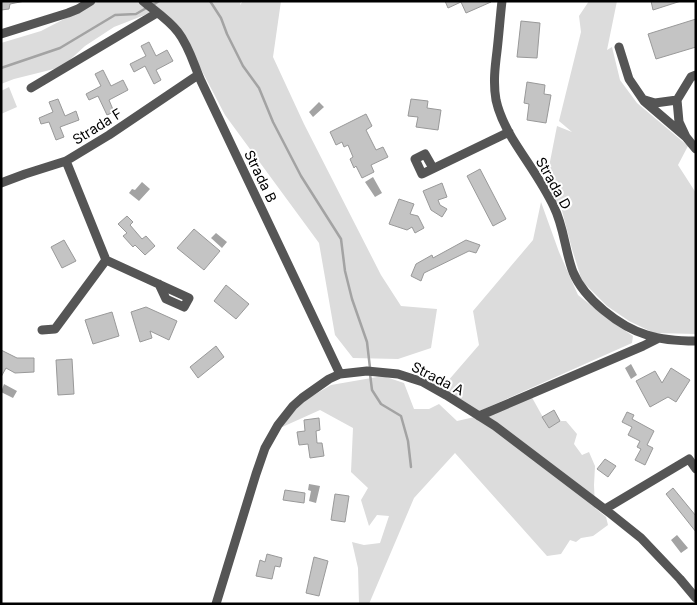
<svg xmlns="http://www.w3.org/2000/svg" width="697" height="605" viewBox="0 0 697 605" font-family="Inter,sans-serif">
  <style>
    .green { fill: #dcdcdc }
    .water { fill: #a3a3a3 }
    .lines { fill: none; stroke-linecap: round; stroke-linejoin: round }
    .stream { stroke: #a3a3a3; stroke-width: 2.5 }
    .building { fill: #c4c4c4; stroke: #999 }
    .minor { stroke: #555; stroke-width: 9 }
    .labels { text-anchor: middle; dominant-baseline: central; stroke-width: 4; stroke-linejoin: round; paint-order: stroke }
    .street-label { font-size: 14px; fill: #000; stroke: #fff }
  </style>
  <rect width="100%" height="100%" fill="#fff"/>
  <path class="green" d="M99,1H241L240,5L243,1H281L273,57L304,124L381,275L401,306L437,309L431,348L398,359L353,358L335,335L319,243L225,115L179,27L160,9L114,27L85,46L62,67L14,79L1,84V43L41,31Z
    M589,1H617L607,50L612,47L620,80L637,103L688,146L678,165L696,193V334L654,333L629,321L607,306L582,281L572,249L561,207L545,187L557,126L572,132L559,121L581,32L579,16Z
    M9,87L17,107L1,114V91Z
    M541,202L559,252L578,295L612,322L633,336L632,343L475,413L442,391L447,382L479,345L473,311L533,240Z
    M383,376L404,383L414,409H429L439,404L457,421L479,416L530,394L549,428L560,421H566L577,434L574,444L582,455L589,452L595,466L594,485L595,508L606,517L608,525L593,536L581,538L576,542L570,540L561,554L547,556L455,453L414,498L369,604H359L358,568L352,542L364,545L380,543L389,516L377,515L369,526L361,500L368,488L351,472L353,428L320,410L280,428L302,402L331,385Z"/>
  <path class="water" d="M319,102L324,107L313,117L309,112Z
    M373,177L382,193L375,197L365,182Z
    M142,182L150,189L139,201L129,193L132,189L135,190Z
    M216,233L227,242L222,248L211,238Z
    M631,364L637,375L631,379L625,368Z
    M4,384L17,391L13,398L1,392Z
    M309,484L320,486L316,503L309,501L311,491L308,490Z
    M677,535L688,548L681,553L671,540Z"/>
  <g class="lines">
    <path class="stream" d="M210,1L221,18L227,34L243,66L259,88L273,122L301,176L341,239L345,271L352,299L367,342L370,368
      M153,5L159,1
      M1,68L60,48L115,15L136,14L148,7
      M370,374L372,390L381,404L401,416L408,441L411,467"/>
  </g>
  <path class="building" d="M1,1H25L10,4L9,9L1,10Z
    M445,1H491V2L466,13L461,2L448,8Z
    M651,1H681L653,10Z
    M696,19V47L656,59L648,34Z
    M521,21L540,23L537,58L517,57Z
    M149,42L156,56L167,50L173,61L156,70L161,80L154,84L145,66L134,72L130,64L146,56L141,46Z
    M103,70L111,86L123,80L128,90L109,100L114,112L107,115L98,96L89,100L86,94L101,86L95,74Z
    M527,82L545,85L544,94L551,95L546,123L527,120L529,104L524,103Z
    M58,99L65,116L76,111L79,120L60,127L64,137L56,140L49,122L41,124L39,118L53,112L49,102Z
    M411,99L428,101L427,108L441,110L438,130L416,127L418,117L408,116Z
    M366,114L372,126L366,130L376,150L383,147L388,157L371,165L374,172L362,178L356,166L354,168L350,159L353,157L348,145L344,147L342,142L336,145L330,132Z
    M480,169L506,219L493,226L467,176Z
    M442,183L447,197L438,200L440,205L447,209L442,217L431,210L423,191Z
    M399,199L414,204L410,214L418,216L424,228L415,233L412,227L407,230L389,224Z
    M127,216L133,222L130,225L142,239L146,236L155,246L145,255L135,245L133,247L123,236L127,233L118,224Z
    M194,229L220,251L204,270L177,248Z
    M64,240L76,261L62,268L51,247Z
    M466,240L480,245L476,253L469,251L424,273L421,281L411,276L416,264L432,255L433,258Z
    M226,285L249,304L236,319L214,301Z
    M146,307L177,321L169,340L150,331L152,338L140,342L131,312Z
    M112,312L119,336L93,344L85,320Z
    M216,346L224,357L198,378L190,367Z
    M1,350L17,358H34V372L15,373L6,368L1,377Z
    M72,359L74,394L58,395L56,360Z
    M671,368L690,380L676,402L668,397L650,407L636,381L655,371L662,383Z
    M554,410L560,421L549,428L542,417Z
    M627,412L634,415L632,419L654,431L647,445L653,448L645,465L635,460L641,449L637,447L640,441L628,435L632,427L622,422Z
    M319,418L320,430L316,431L317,443H322L324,456L310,458L308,444L299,445L297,432L305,431L304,420Z
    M605,459L616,466L608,477L597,469Z
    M673,488L696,516V532L666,494Z
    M285,490L305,493L304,503L283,500Z
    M335,494L349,496L345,522L331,520Z
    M267,554L282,558L280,567L275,566L272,579L256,576L260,560L265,562Z
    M314,557L328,561L319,596L306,593Z"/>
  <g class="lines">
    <path class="minor" d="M143,1C155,11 169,20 178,32C189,46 194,65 201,81L340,374
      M502,1C500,18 499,34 497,51C495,67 493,83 496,100C499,114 505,126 512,138C526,161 543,183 554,207C564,227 565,251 573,272C584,299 620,327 647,335C662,340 680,341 696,341
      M1,34L68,13L78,9L91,1
      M619,47L629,79L644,101L686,137
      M696,75L691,77L677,100L679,122L686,137L696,149
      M31,88L157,13
      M645,100L655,103L677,100
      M66,161L106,260
      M433,168L425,154L415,159L422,174L509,132
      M1,183L25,174L66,161L109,135L198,75
      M42,330L55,329L106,260L189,298L184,307L166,299L159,284
      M479,416L643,346L659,338
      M605,509L689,459L696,469
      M216,604L256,474L265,448L278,425L293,406L302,398L329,379L340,374L367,371L398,374L423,382L446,395L495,426L611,514L641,538L680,579L696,598"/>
  </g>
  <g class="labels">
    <g class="street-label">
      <text transform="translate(97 126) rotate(-32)">Strada F</text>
      <text transform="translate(261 176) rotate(64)">Strada B</text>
      <text transform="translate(554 183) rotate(61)">Strada D</text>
      <text transform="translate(438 378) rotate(27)">Strada A</text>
    </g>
  </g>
  <rect width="697" height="605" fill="none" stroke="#000000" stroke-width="5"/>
</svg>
